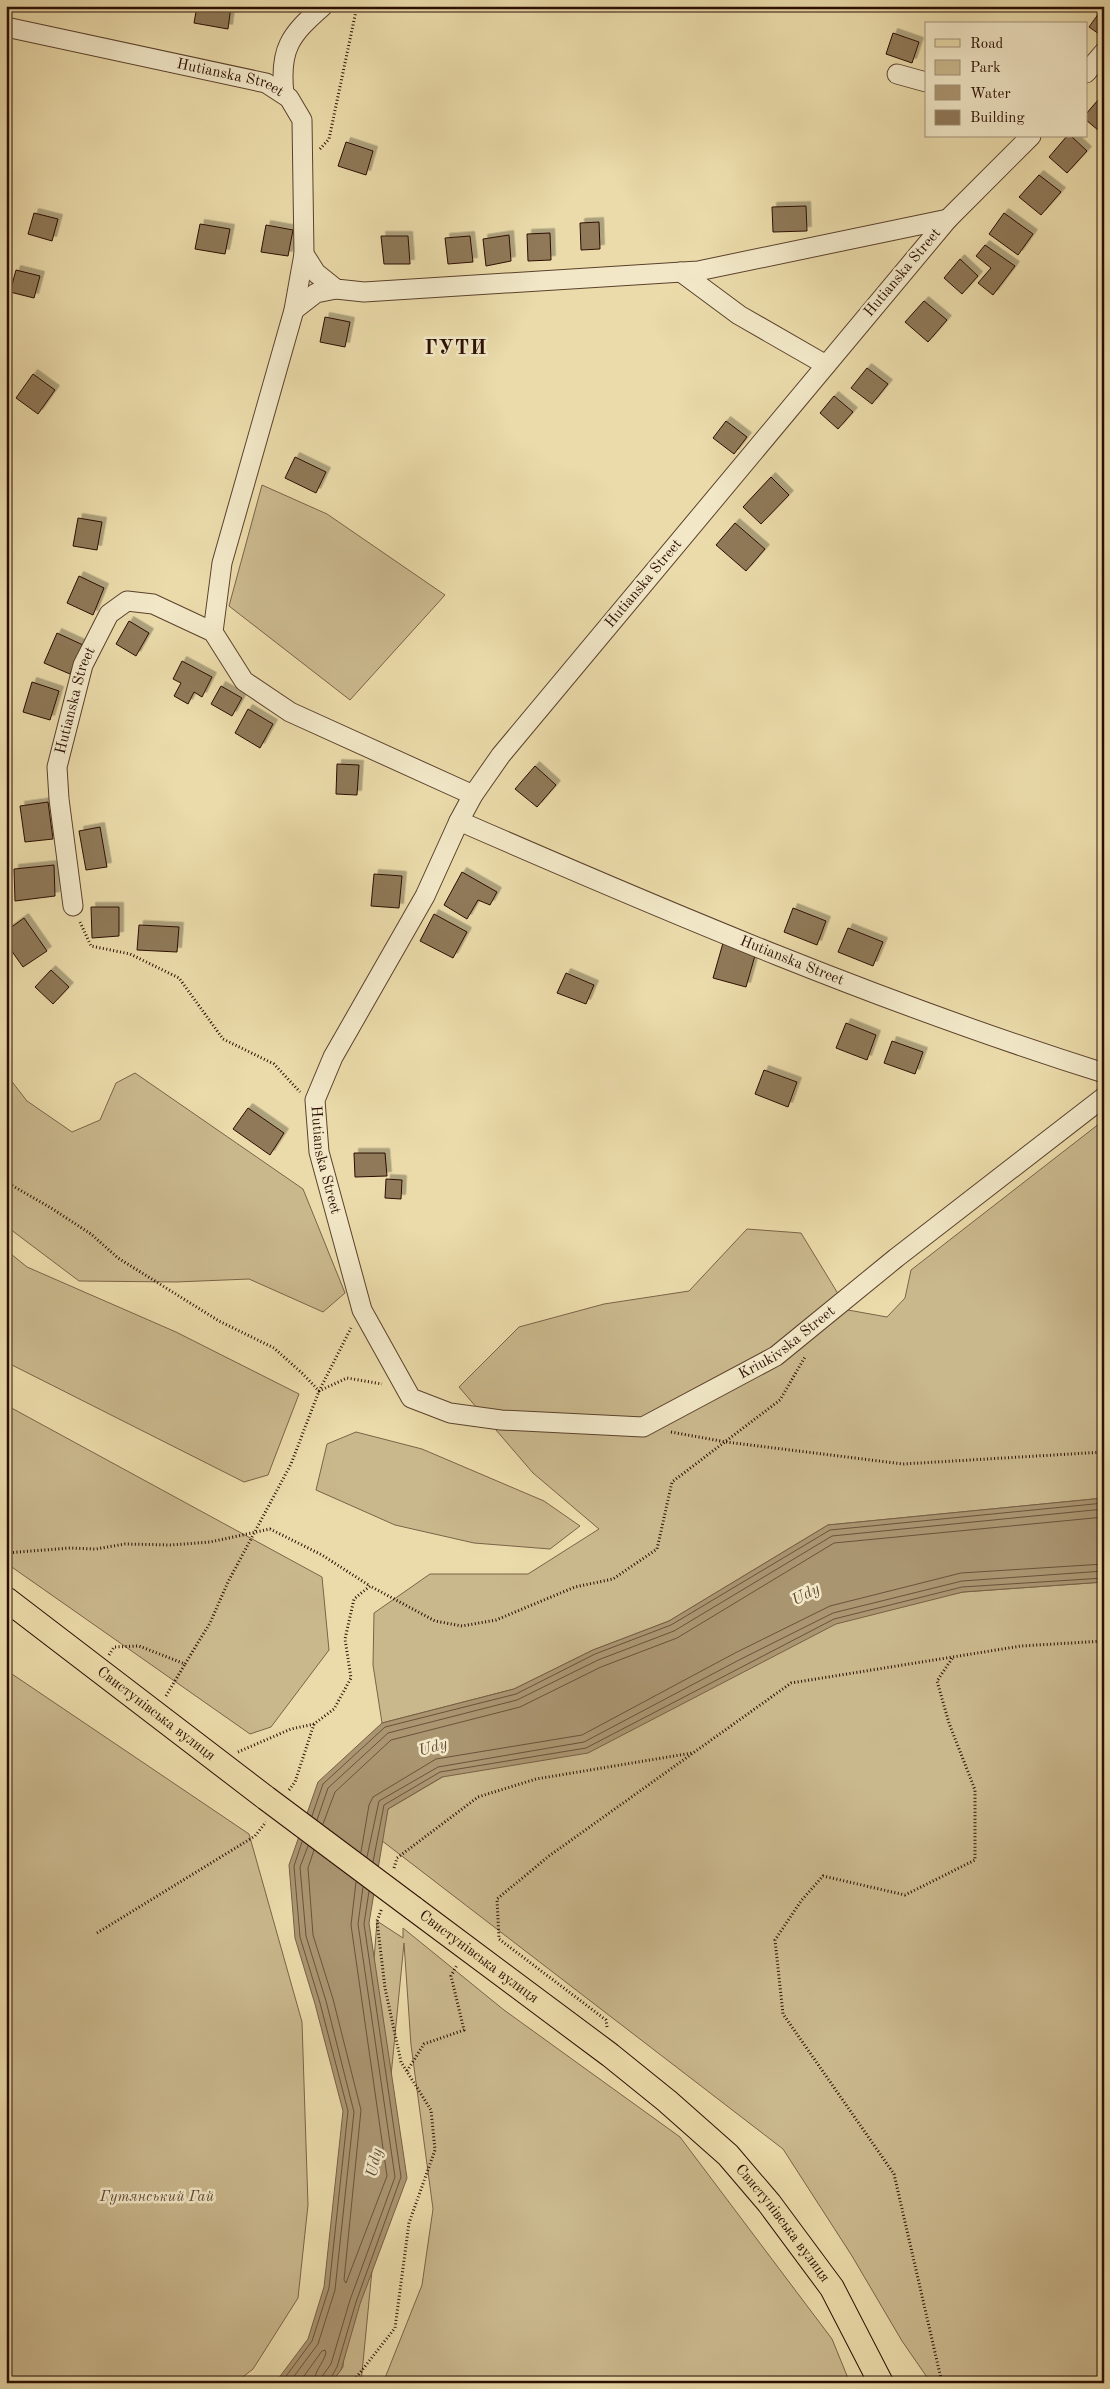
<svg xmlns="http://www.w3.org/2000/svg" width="1110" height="2389" viewBox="0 0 1110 2389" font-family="'Old Standard TT',serif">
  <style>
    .green { fill: #cab88d; stroke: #7a6348 }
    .water { fill: #aa9571; stroke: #775f45 }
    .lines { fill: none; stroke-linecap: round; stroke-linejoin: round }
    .shore { stroke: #6a523a; stroke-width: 1 }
    .building { fill: #8f7959; stroke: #2b0e02; filter: url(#shadow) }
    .minor-casing { stroke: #5b412c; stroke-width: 21 }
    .major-casing { stroke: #2b0e02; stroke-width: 26 }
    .path { stroke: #2b0e02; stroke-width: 3; stroke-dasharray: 1 2.5; stroke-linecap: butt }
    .minor { stroke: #f2e8c8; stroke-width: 19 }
    .major { stroke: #ebdbaa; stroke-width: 24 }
    .major-bridge-casing { stroke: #2b0e02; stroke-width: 26; stroke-linecap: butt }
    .major-bridge { stroke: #ebdbaa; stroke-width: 24 }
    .labels { text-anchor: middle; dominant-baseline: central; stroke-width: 5; stroke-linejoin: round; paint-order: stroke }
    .street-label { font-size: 15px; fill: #2b0e02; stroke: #f2e8c8 }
    .park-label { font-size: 15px; font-style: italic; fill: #634a33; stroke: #f2e8c8 }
    .water-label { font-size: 16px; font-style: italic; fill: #644b34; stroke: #f2e8c8 }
    .district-label { font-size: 20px; font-weight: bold; letter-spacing: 1px; fill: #2b0e02; stroke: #f2e8c8 }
  </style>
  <defs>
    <filter id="shadow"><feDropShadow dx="4.5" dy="-4.5" stdDeviation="0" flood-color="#0004"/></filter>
  </defs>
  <rect width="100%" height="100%" fill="#ebdbaa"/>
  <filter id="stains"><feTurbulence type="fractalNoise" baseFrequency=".004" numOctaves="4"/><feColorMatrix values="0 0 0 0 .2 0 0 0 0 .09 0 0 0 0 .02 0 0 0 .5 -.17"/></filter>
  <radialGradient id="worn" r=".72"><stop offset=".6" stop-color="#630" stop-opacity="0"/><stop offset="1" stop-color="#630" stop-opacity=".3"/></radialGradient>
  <path class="green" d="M262,485L327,514L445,595L350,700L229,606Z
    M135,1073L303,1189L345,1293L323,1312L249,1279L176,1282L79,1281L6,1226V1074L27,1101L72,1132L100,1120L116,1083Z
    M1104,1120V1498L828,1525L669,1621L593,1650L514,1689L382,1723L373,1665L374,1613L430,1574H528L599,1529L533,1473L459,1387L519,1327L604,1304L689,1291L747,1229L801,1233L848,1310L887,1317L905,1298L911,1270Z
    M6,1250L27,1267L176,1332L299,1394L268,1475L244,1482L6,1362Z
    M6,1405L322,1577L329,1650L271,1727L250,1734L6,1563Z
    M356,1432L422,1449L544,1501L580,1526L550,1549L474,1543L395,1525L316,1490L327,1444Z
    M1104,1582V2383H931L902,2341L852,2256L783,2149L381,1840L388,1809L446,1775L833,1617L963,1592Z
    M6,1670L249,1834L302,2022L308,2205L298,2298L253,2369L235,2383H6Z
    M377,1921L403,1938V1928L504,2010L680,2137L832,2339L850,2383H383L422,2285L433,2209L411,2045L404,1943L361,2383H331L343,2367Z"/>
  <path class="water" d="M1104,1498V1582L963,1592L836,1624L588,1753L442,1777L388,1809L369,1923L407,2178L360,2304L341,2370L331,2383H275L308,2339L324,2287L343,2111L315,2004L295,1938L289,1865L318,1782L382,1723L514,1689L593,1650L669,1621L828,1525Z"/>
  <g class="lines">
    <path class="shore" d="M312,1816L323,1784L385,1727L516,1694L595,1654L671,1625L830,1530L1104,1503
      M317,1820L328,1788L388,1733L517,1700L598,1660L674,1631L832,1536L1104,1509
      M323,1824L335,1792L391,1740L520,1707L601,1667L677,1638L834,1543L1104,1517
      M314,1850L308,1868L313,1935L333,1999L361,2110L344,2280L346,2283L387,2176L351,1925L356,1882
      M361,1852L369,1805L373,1797L436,1759L582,1735L735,1653L830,1606L961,1573L1104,1564
      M367,1857L379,1801L438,1767L584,1742L739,1660L833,1613L962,1581L1104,1571
      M373,1862L384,1805L440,1772L586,1748L834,1619L962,1587L1104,1578
      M281,2383L312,2341L329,2288L348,2111L320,2003L300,1937L294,1866L302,1842
      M289,2383L318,2344L335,2290L354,2112L326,2001L306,1936L300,1867L308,1846
      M299,2383L322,2351L325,2350L326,2353C323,2364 314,2371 314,2383
      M321,2383L323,2375L331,2364L350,2300L395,2177L358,1924L363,1887
      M328,2383L337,2367L356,2302L401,2177L364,1924L369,1891"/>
  </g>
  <path class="building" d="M197,6H231L228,29L194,23Z
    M1104,6V34L1102,36L1089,27Z
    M893,33L919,42L912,63L886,54Z
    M1104,93V135L1086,120V114Z
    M1067,136H1071L1087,151L1067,173L1049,157Z
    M346,142L373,151L366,175L338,166Z
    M1039,175L1061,192L1041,215L1019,197Z
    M806,206L807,231L773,232L772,207Z
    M34,213L58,219L52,241L28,234Z
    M1004,213L1033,234L1018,255L989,234Z
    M599,222L600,249L581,250L580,223Z
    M200,224L230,229L225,254L195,249Z
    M266,225L293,230L288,256L261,252Z
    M550,233L551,260L528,261L527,234Z
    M509,235L511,261L486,266L483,239Z
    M381,236H408L410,264H384Z
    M470,236L473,262L448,264L445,238Z
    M985,245L1015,266L993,295L978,283L991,268L976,256Z
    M960,259L978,276L962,294L944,278Z
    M16,270L40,276L34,298L10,292Z
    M924,301L947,320L928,342L905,322Z
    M325,317L350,322L345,347L320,342Z
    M867,368L888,384L872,404L851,388Z
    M33,374L55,390L38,414L16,398Z
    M834,396L853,412L838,429L820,413Z
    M726,421L747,437L734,454L713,438Z
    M295,457L326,472L316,493L285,478Z
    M771,477L789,495L761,524L743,507Z
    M78,518L102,522L97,550L73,546Z
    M735,523L765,549L746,571L716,545Z
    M79,576L104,588L93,615L67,603Z
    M129,621L149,633L136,656L116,644Z
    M57,633L83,645L70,674L44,663Z
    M182,661L212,677L202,697L194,692L188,704L174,696L181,683L173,679Z
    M32,682L59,691L50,720L23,712Z
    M221,686L242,698L232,716L211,704Z
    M248,709L273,724L260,748L235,733Z
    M337,764L359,765L357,795L336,794Z
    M535,766L556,785L537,807L515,789Z
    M48,802L53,839L25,842L20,806Z
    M100,827L107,867L86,870L79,831Z
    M54,865L55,896L15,901L14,869Z
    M462,872L497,892L490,905L478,900L467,919L444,905Z
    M374,874L402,876L399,908L371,906Z
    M91,907H119V936L92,938Z
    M793,908L826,921L817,945L784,932Z
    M434,914L467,932L453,958L420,941Z
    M24,918L47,951L23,967L6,943V931Z
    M139,925L179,927L177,952L137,950Z
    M848,928L883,942L873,966L838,952Z
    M723,943L756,952L746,987L713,978Z
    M51,970L69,987L53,1004L35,987Z
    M566,973L594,985L586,1004L557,993Z
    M846,1023L876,1035L867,1060L836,1048Z
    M892,1041L923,1052L915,1074L884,1063Z
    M764,1070L797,1082L788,1107L755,1094Z
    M248,1108L284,1133L270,1155L233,1129Z
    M354,1153H385L387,1176L355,1177Z
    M386,1179L402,1180L401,1199L385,1198Z"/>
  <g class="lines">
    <g class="minor-casing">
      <g id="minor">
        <path id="s1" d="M6,27L266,83L289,98L302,120L304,254L316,273L336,289L364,292L698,271L948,219L501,755L473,795L459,821L425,896L333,1057L315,1100L319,1152L362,1310L411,1398L450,1413L501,1420L643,1427L776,1356L896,1258L1104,1097"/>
        <path d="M1086,73L1104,52"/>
        <path d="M897,74L926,82"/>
        <path d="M284,94C279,49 290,35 323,6"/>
        <path d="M948,219L1031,136"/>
        <path d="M304,254L294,310L222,563L213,632L244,681L290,712L473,795"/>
        <path d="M681,272L739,315L826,365"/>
        <path d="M294,310L316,293L336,289"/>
        <path id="s2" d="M459,821C670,913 884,1004 1104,1073"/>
        <path id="s3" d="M73,906L59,799L57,767L83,665L109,614L127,601L153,604L213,632"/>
      </g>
    </g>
    <g class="major-casing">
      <g id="major">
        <path id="s4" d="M6,1599L266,1798"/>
        <path id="s5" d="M413,1908L610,2055L667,2101L728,2155L769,2203L832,2288L881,2383"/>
      </g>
    </g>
    <path class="path" d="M320,149L329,139L357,6
      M80,922L91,946L130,954L179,978L223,1039L274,1064L300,1092
      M6,1182L51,1208L91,1234L118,1258L219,1321L274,1348L303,1374L319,1391L347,1378L382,1384
      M671,1432L726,1442L903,1464L1104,1452
      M6,1553L70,1548L96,1549L125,1544L171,1545L210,1542L270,1529L322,1555L370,1586
      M109,1655L114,1647L139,1646L185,1664L210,1623L228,1582L291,1464L319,1391L351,1328
      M166,1696L185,1664
      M238,1752L291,1729L314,1724L334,1709L351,1678L345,1639L354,1599L370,1586L435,1621L462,1626L496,1620L575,1587L613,1579L657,1549L672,1482L780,1400L805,1357
      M289,1790L295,1782L314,1724
      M394,1868L397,1858L478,1797L536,1779L692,1753
      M97,1933L255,1836L266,1822
      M607,2027L606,2020L499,1939L497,1899L549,1856L791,1683L1021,1646L1104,1641
      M407,2071L424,2044L464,2030L451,1976L457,1965
      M352,2383L395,2328L409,2223L435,2150L431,2110L401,2062L385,1988L377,1921L382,1908
      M942,2383L894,2174L783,2014L775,1940L801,1901L823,1876L905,1895L975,1860V1790L949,1723L937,1681L953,1657"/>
    <use href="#minor" class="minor"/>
    <use href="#major" class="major"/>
    <g class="major-bridge-casing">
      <path id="major-bridge" d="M266,1798L413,1908"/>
    </g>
    <use href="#major-bridge" class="major-bridge"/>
  </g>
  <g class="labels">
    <g class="street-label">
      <text stroke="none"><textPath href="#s1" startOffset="230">Hutianska Street</textPath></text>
      <text transform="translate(903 273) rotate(-50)">Hutianska Street</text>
      <text transform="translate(644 584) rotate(-50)">Hutianska Street</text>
      <text stroke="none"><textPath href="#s3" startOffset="209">Hutianska Street</textPath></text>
      <text stroke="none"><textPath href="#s2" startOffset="361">Hutianska Street</textPath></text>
      <text stroke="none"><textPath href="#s1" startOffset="2271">Hutianska Street</textPath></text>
      <text stroke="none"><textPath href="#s1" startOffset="2929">Kriukivska Street</textPath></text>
      <text stroke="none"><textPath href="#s4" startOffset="189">Свистунівська вулиця</textPath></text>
      <text stroke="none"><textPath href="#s5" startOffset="82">Свистунівська вулиця</textPath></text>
      <text stroke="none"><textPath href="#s5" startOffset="488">Свистунівська вулиця</textPath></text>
    </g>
    <g class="park-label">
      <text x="157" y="2197">Гутянський Гай</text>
    </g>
    <g class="water-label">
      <text transform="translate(806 1595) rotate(-28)">Udy</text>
      <text transform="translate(433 1748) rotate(-16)">Udy</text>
      <text transform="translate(375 2163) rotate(-78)">Udy</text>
    </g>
    <g class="district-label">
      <text x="456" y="349">ГУТИ</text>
    </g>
  </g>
  <rect width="1110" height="2389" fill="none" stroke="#ebdbaa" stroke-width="25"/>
  <rect x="8" y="8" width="1095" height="2374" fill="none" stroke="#2b0e02" stroke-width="2.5"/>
  <rect x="12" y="12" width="1085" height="2364" fill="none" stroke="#2b0e02"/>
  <rect x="925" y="22" width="162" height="115" fill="#f2e8c8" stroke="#a29179"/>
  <rect x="935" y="39" width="25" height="8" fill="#ebdbaa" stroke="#a29179"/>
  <text x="970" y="48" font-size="15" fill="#2b0e02">Road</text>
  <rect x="935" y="60" width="25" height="15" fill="#cab88d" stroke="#a29179"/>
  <text x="970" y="72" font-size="15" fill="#2b0e02">Park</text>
  <rect x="935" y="85" width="25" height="15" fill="#aa9571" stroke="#a29179"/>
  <text x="970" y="98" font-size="15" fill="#2b0e02">Water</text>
  <rect x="935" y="110" width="25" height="15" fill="#8f7959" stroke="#a29179"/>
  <text x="970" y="122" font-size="15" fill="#2b0e02">Building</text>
  <rect width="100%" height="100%" filter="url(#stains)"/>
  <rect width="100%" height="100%" fill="url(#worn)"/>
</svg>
